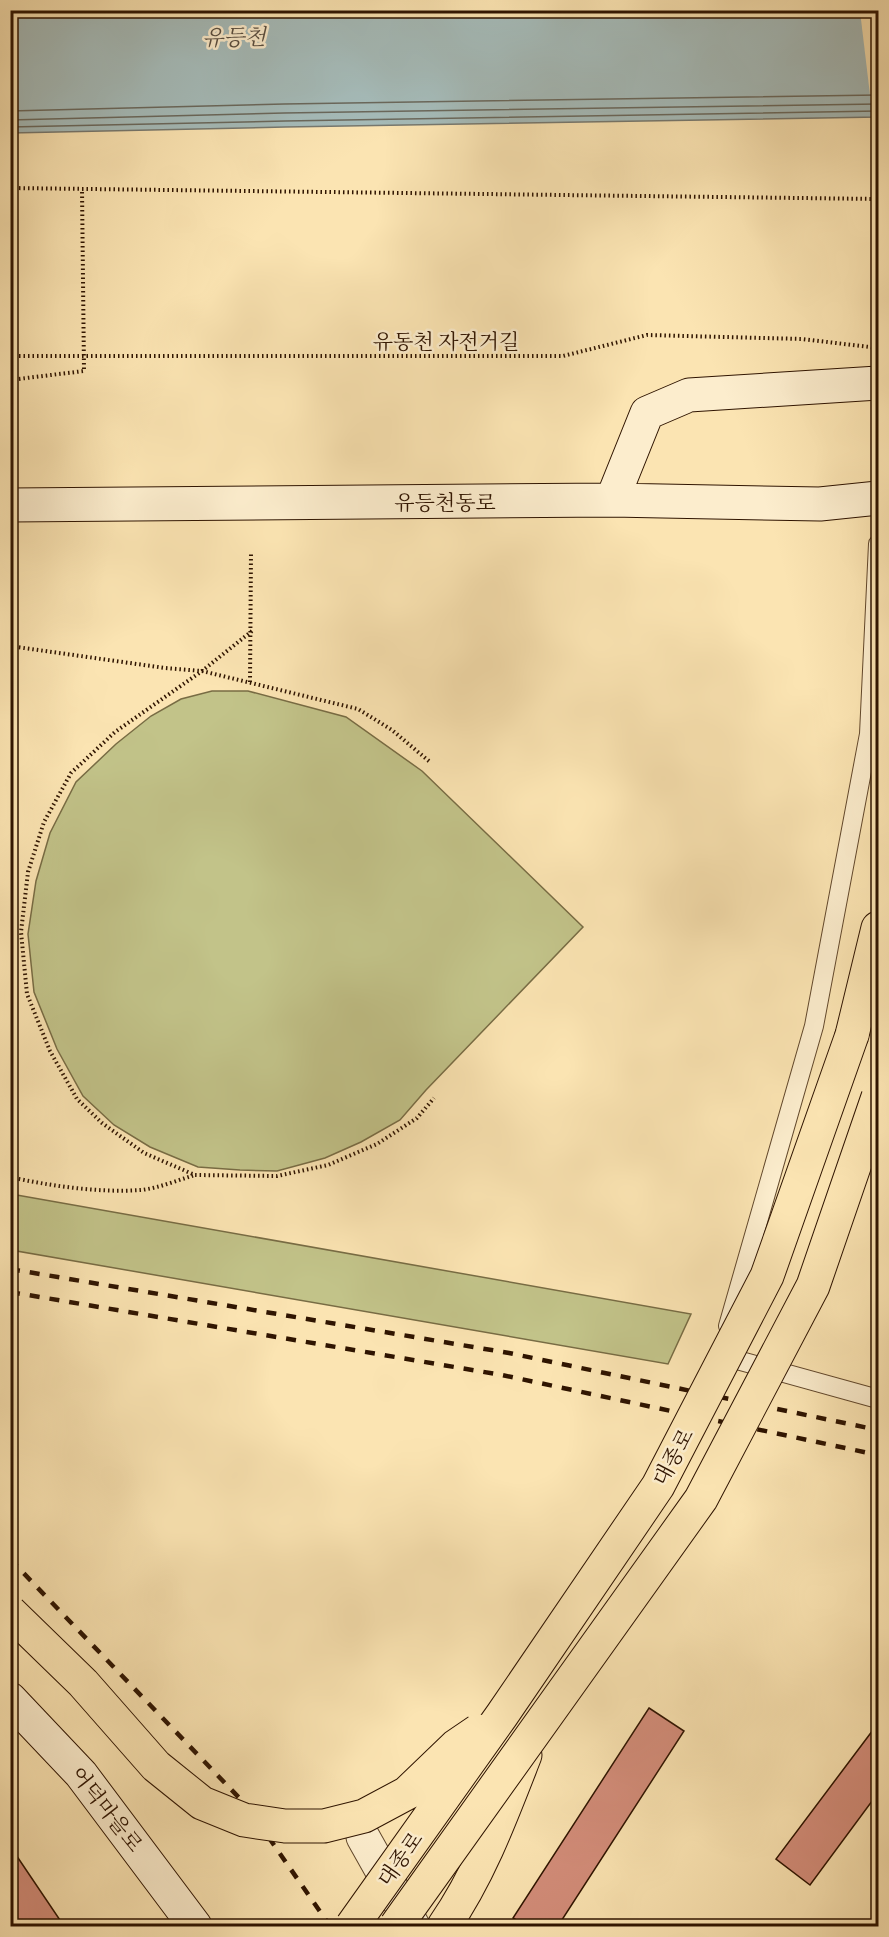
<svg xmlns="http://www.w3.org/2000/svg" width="889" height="1937" viewBox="0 0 889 1937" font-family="'Gentium Book Plus','Noto Serif KR',serif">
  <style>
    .green { fill: #c2c389; stroke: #786c44; stroke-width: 1.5 }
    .water { fill: #a5bbb9; stroke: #76786f; stroke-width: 1.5 }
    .pier { fill: #fbe4b2 }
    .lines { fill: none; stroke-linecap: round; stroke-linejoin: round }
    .shore { stroke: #6a685c; stroke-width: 1.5 }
    .building { fill: #d38d7a; stroke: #2f1400; stroke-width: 1.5 }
    .lane-casing { stroke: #62482c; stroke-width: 20 }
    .street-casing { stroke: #62482c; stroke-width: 35 }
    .secondary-casing { stroke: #2f1400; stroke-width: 35 }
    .primary-casing { stroke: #2f1400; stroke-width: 35 }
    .path { stroke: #2f1400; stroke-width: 4; stroke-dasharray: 1.5 3; stroke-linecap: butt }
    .lane { stroke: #fcedcd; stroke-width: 18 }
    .street { stroke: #fcedcd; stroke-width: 33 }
    .secondary { stroke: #fcedcd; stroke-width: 33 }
    .primary { stroke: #fbe4b2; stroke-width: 33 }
    .rail { stroke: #2f1400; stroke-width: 4.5; stroke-dasharray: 10 10; stroke-linecap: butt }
    .primary-bridge-casing { stroke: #2f1400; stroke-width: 35; stroke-linecap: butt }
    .primary-bridge { stroke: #fbe4b2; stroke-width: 33 }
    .labels { text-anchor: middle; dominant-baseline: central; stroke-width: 5; stroke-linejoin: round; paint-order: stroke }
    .street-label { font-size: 21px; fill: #2f1400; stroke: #fcedcd }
    .water-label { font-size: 22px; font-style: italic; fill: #584e41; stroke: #fcedcd }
  </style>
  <rect width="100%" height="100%" fill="#fbe4b2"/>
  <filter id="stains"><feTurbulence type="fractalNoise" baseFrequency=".00333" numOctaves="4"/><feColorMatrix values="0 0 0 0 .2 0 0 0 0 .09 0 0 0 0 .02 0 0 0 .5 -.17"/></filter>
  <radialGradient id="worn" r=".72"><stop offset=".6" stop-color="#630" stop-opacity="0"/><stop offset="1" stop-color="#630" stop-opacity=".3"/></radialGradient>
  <path class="green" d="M212,691H248L346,717L422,771L583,927L426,1090L400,1120L361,1142L325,1158L277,1171L240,1170L198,1167L150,1147L114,1125L83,1096L57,1049L34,992L28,934L36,881L50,833L76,782L116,744L151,716L181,699Z
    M11,1194L691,1314L668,1364L11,1250Z"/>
  <path class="water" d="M10,11H878V117L285,127L11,133Z"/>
  <path class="pier" d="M860,11H878V120H873Z"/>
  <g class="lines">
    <path class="shore" d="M10,111L284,104L878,95
      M10,120L284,113L878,104
      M10,127L285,121L878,111"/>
  </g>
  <path class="building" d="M649,1708L684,1731L558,1926H526L513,1918Z
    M876,1726L878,1728V1793L810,1885L776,1859Z
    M10,1846L64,1926H12L10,1924Z"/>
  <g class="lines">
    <g class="lane-casing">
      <path id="lane" d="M728,1326L814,1026L869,734L878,544
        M719,1355L878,1399"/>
    </g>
    <g class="street-casing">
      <path id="street" d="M363,1837L413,1926"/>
    </g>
    <g class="secondary-casing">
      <path id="secondary" d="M612,500L647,413L689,395L878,383
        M10,505L612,500L820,504L878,498
        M10,1699L81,1774L195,1926"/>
    </g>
    <g class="primary-casing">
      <path id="primary" d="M852,1035L878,928
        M444,1926C480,1874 502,1814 525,1755"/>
    </g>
    <path class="path" d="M10,188L878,199
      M10,356H563L647,335L802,339L878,348
      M10,380L84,371L82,189
      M252,631L202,671L115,732L71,773L44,822L28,872L21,932L27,994L50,1051L77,1099L102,1123L144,1153L195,1175L277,1176L328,1165L377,1144L417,1118L434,1098
      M10,646L165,668L202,671L358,709L392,730L430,762
      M250,682L251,552
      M10,1177C50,1186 100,1193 141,1190C159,1188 178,1180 195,1175"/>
    <use href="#lane" class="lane"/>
    <use href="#street" class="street"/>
    <use href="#secondary" class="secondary"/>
    <use href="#primary" class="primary"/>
    <path class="rail" d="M10,1269L509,1353L878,1430
      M10,1292L502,1375L878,1455
      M10,1559L247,1806L330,1926"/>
    <g class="primary-bridge-casing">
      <path id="primary-bridge" d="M10,1612L83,1683L156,1766L202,1803L244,1820L285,1826H324L364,1816L407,1793L456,1746L478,1731
        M352,1926L502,1715L658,1486L767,1276L852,1035
        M396,1926L701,1499L813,1286L878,1097"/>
    </g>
    <use href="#primary-bridge" class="primary-bridge"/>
  </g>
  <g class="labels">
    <g class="street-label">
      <text x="446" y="341">유동천 자전거길</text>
      <text x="445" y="502">유등천동로</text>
      <text transform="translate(673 1457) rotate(-62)">대종로</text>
      <text transform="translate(107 1809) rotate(52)">어덕마을로</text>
      <text transform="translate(400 1859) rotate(-55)">대종로</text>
    </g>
    <g class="water-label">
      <text transform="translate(234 37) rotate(-1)">유등천</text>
    </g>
  </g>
  <rect width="889" height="1937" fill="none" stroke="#fbe4b2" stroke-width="36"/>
  <rect x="12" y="12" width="865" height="1913" fill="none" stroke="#2f1400" stroke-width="3"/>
  <rect x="18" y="18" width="853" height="1901" fill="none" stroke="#2f1400" stroke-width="1.5"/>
  <rect width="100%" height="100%" filter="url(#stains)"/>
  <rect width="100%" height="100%" fill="url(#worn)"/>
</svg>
